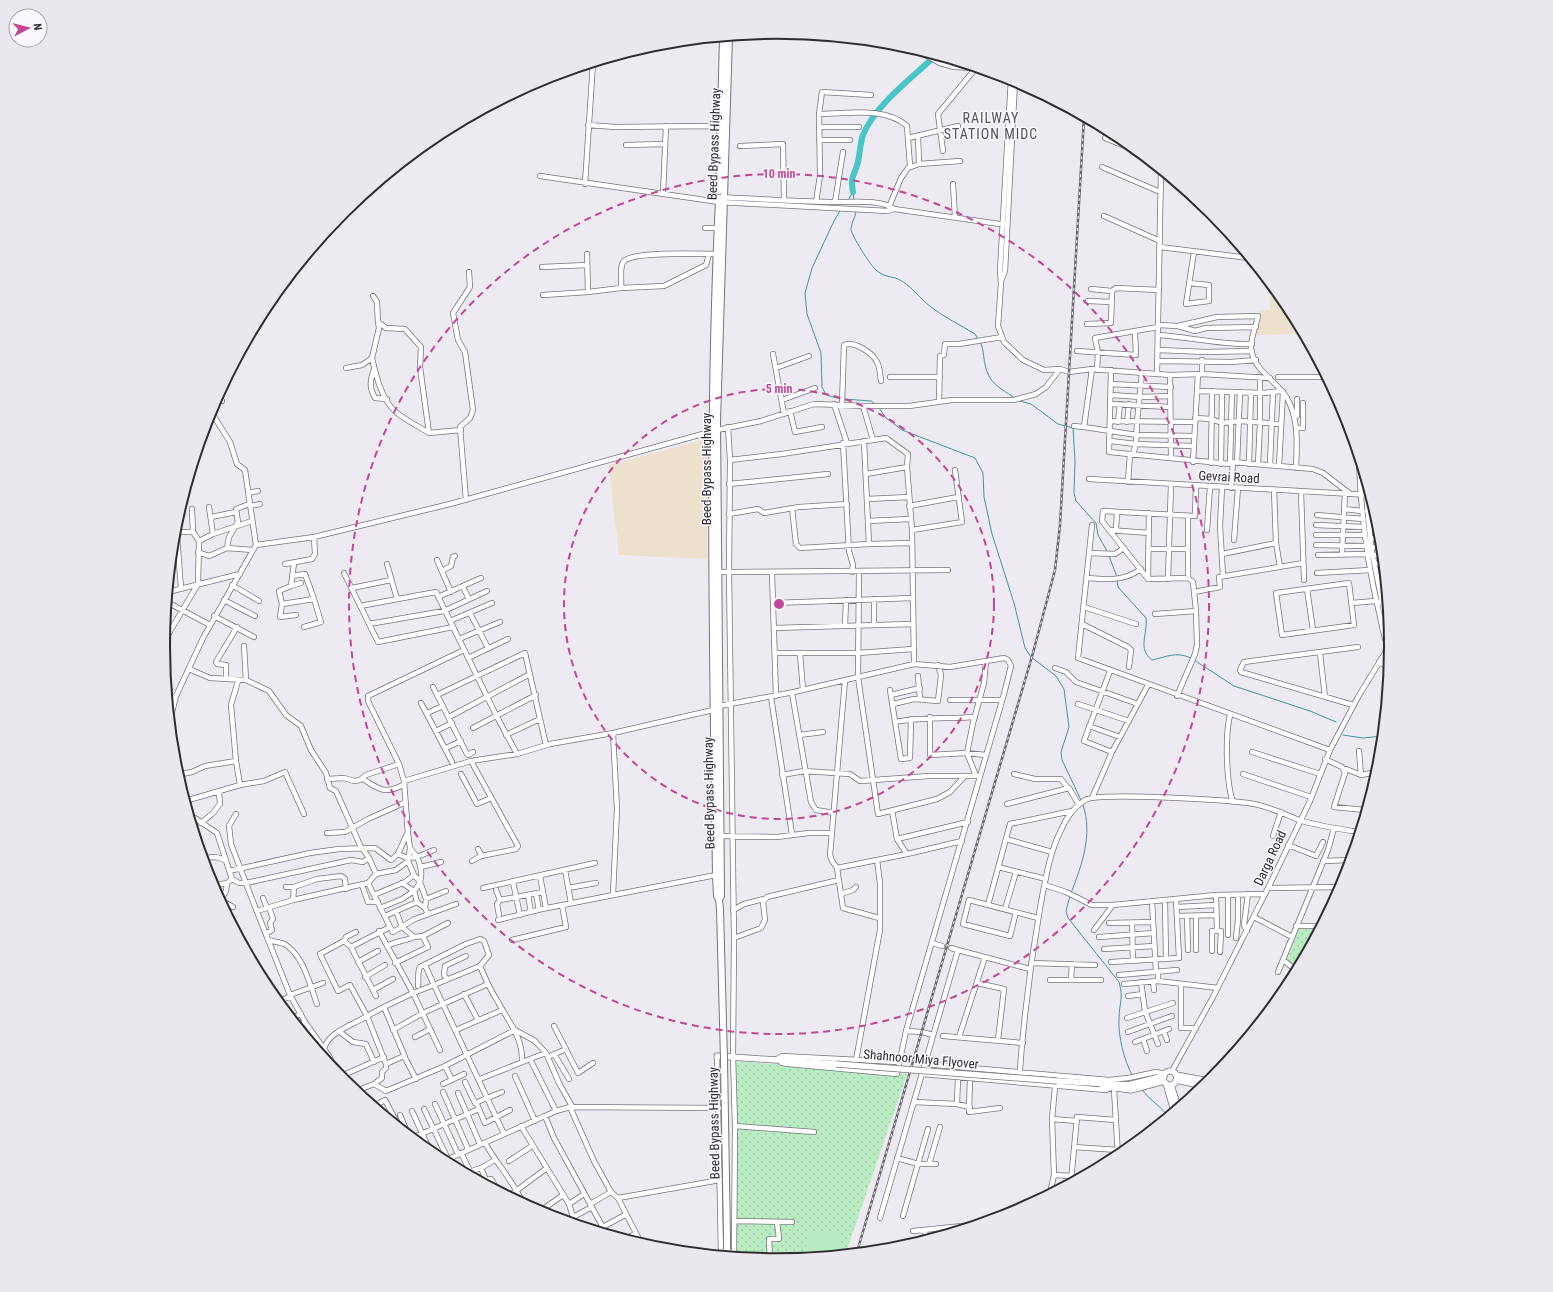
<svg xmlns="http://www.w3.org/2000/svg" width="1553" height="1292" viewBox="0 0 1553 1292" font-family="'Roboto Condensed',sans-serif">
  <style>
    .education { fill: #ede0cc }
    .park { fill: url(#park-dots) }
    .garden { fill: #b9ecc3 }
    .lines { fill: none; stroke-linecap: round; stroke-linejoin: round }
    .stream { stroke: #40979a; stroke-width: 1 }
    .river { stroke: #47c5c7; stroke-width: 6 }
    .minor-tunnel { stroke: #c7c4cb; stroke-width: 4.5; stroke-dasharray: 4.5 2; stroke-linecap: butt }
    .minor-casing { stroke: #77747c; stroke-width: 6 }
    .major-casing { stroke: #77747c; stroke-width: 7 }
    .highway-casing { stroke: #77747c; stroke-width: 8 }
    .minor { stroke: #fff; stroke-width: 4.5 }
    .major { stroke: #fff; stroke-width: 5.5 }
    .highway { stroke: #fff; stroke-width: 6 }
    .rail-casing { stroke: #67666a; stroke-width: 2.5 }
    .rail { stroke: #faf7fe; stroke-width: 1; stroke-dasharray: 3; stroke-linecap: butt }
    .major-bridge-casing { stroke: #77747c; stroke-width: 7; stroke-linecap: butt }
    .highway-bridge-casing { stroke: #77747c; stroke-width: 8; stroke-linecap: butt }
    .major-bridge { stroke: #fff; stroke-width: 5.5 }
    .highway-bridge { stroke: #fff; stroke-width: 6 }
    .ring { fill: none; stroke: #c44694; stroke-width: 2; stroke-dasharray: 7 5 }
    .labels { text-anchor: middle; dominant-baseline: central; stroke-width: 3; stroke-linejoin: round; paint-order: stroke }
    .street-label { font-size: 13px; fill: #2e2d30; stroke: #faf7fe }
    .neighbourhood-label { font-size: 14px; letter-spacing: 1px; fill: #555259; stroke: #faf7fe }
    .rim { fill: none; stroke: #2e2d30; stroke-width: 2 }
    .centre { fill: #c44694; stroke: #faf7fe; stroke-width: 2 }
    .ring-label { font-size: 12px; text-anchor: middle; font-weight: bold; fill: #c44694; stroke: #faf7fe; stroke-width: 3; stroke-linejoin: round; paint-order: stroke }
  </style>
  <defs>
    <pattern id="park-dots" width="8" height="8" patternUnits="userSpaceOnUse"><rect width="8" height="8" fill="#b9ecc3"/><path d="M2 2h.1M6 6h.1" fill="none" stroke="#9fcba8" stroke-width="1.8" stroke-linecap="round"/></pattern>
  </defs>
  <rect width="100%" height="100%" fill="#edeaf2"/>
  <path class="education" d="M1271,285L1287,305L1303,334L1256,335L1261,311L1270,310Z
    M707,439V559L619,555L609,465Z"/>
  <path class="park" d="M1299,928H1315L1316,933L1297,968L1287,960Z
    M731,1061L907,1074L846,1253L776,1260L736,1256Z"/>
  <path class="garden" d="M808,1232L841,1233L839,1254L805,1257Z"/>
  <g class="lines">
    <path class="stream" d="M853,192L854,201
      M848,200L853,192
      M840,211L834,221L812,268L805,293L807,314L821,353L822,387L826,395L841,399
      M856,212C855,218 851,224 851,229C851,235 871,266 876,270C884,277 890,276 898,279C911,285 919,298 931,307C944,317 960,325 975,334L978,339
      M980,342C984,349 983,356 985,364C988,383 1000,388 1015,398
      M844,399L871,401L874,403
      M1020,401L1031,404L1058,424L1073,428L1075,461L1074,493L1076,501L1096,523L1098,535L1108,553
      M879,408L886,418L902,430L975,458L983,473L984,497L992,534L1014,603L1025,648L1031,657L1056,676L1064,689L1069,727L1061,752L1062,760L1081,800
      M1109,556L1117,577
      M1117,580L1118,587L1146,618C1148,634 1137,649 1152,660C1167,657 1175,651 1191,658
      M1194,660L1234,686L1310,711L1336,722
      M1343,735L1363,738L1382,736
      M1071,893C1082,865 1093,834 1083,805
      M1070,896L1066,911L1068,918L1119,982C1124,999 1119,1003 1119,1019C1118,1036 1124,1060 1132,1075
      M1142,1089C1148,1100 1161,1105 1167,1116"/>
    <path class="river" d="M853,192C850,175 854,177 858,162C860,153 860,144 863,135C875,105 912,78 935,56"/>
    <path class="minor-tunnel" d="M942,946L951,948"/>
    <g class="minor-casing">
      <path id="minor" d="M866,41L920,52L940,63L954,67L976,68
        M1011,79L1000,271L1001,283L998,326L1004,342L1023,360L1044,370L1060,369L1069,372L1092,369L1170,375L1202,374L1270,378
        M819,114C846,114 885,106 907,126L910,166
        M588,125L615,127L708,126L720,129
        M819,127H859
        M918,136L919,164
        M908,138L958,126
        M1105,138L1137,151
        M819,140H850
        M626,145L665,144
        M740,146L783,144L784,200
        M943,151L938,114L976,68
        M1102,167L1160,192
        M540,176L719,202L888,211L894,209
        M585,184L593,63
        M953,184L955,217
        M663,194L666,126
        M714,200L719,197C755,199 792,201 828,202C846,203 880,198 894,209L1007,225
        M816,202L820,176L819,114L822,92L871,95
        M835,202L843,152
        M889,207L901,178L908,168L919,164L960,161
        M1104,216L1160,241
        M705,228H717
        M1160,247L1249,258
        M587,254L588,292L621,288C622,281 619,266 624,261C634,251 700,254 716,254
        M542,267L587,265
        M1001,281L1005,271L1015,81
        M1189,283L1209,285V301L1186,304L1194,252
        M621,288L664,286L706,265L709,254
        M1091,289L1112,291
        M543,295L588,292
        M373,296L377,302L378,322L386,328L405,329L421,347L420,367L429,433L461,430
        M1088,301L1111,302
        M1087,324L1111,323L1112,291L1116,288L1159,290
        M1158,325L1178,326L1195,331L1206,328L1256,327
        M1178,326L1217,317L1258,316C1256,326 1250,340 1251,349C1254,371 1277,381 1287,398C1299,420 1297,444 1296,468
        M1158,335C1190,337 1220,345 1252,344
        M1158,350L1206,352L1252,351
        M1077,351L1136,355L1135,332
        M773,354L784,414
        M372,358L379,328L378,322
        M1202,360V374
        M1158,361L1231,362L1256,360
        M346,368L362,365L372,358C376,376 382,401 397,413C407,421 418,426 429,433
        M776,368L809,356
        M374,369C370,381 369,387 375,398L387,399
        M1092,369L1084,427L1137,435L1194,436
        M1097,370L1098,353L1095,338L1158,327
        M1111,370L1109,452L1230,464L1233,462L1313,469L1323,473L1349,493
        M1157,374L1161,171
        M1170,375L1171,457
        M890,377H940
        M1278,377H1326
        M1111,384L1171,387
        M1197,391L1264,393L1282,391
        M1111,395L1141,397L1170,396
        M782,400L815,388
        M214,401H222
        M939,401L940,356L944,355L945,344H959L1002,337
        M834,404L847,443
        M842,404L844,345C854,341 872,352 877,362C880,367 880,375 881,381
        M1111,404L1170,407
        M863,406L873,440
        M210,410L230,442L237,464L245,470L256,545
        M790,411L795,432L822,427
        M1294,417L1297,416V399
        M1195,418L1211,419L1222,423L1240,421L1281,424
        M1110,421L1195,422
        M1118,422L1120,404
        M1127,422L1129,404
        M1074,426L1084,427
        M728,427L730,460L729,572L948,570
        M1296,428H1303V403
        M864,441L869,544L911,543
        M1110,441L1136,444L1193,446
        M843,443L849,551L853,565L852,572
        M1133,454L1136,444L1137,422L1142,373
        M730,460L782,454L886,438L908,454L907,467L912,530L914,664
        M1193,462L1198,374
        M1359,462C1361,513 1367,563 1379,612C1382,625 1384,639 1389,650
        M1211,463L1212,391
        M1237,463L1240,392
        M1221,464L1222,392
        M1230,464L1232,392
        M1249,464L1251,393
        M1258,464L1260,422V377
        M1270,465L1273,393
        M1279,466L1283,392
        M866,474L907,467
        M1089,479L1369,495
        M1128,482L1130,454
        M1365,482L1371,547L1390,642
        M729,484L828,474
        M1222,487L1220,526L1223,576
        M1231,488L1233,462
        M1274,490L1276,543
        M1301,492L1304,580
        M248,493L258,491
        M867,499L909,497
        M466,500L460,427L470,418L473,410L465,352L458,340L453,313L470,287L469,272
        M250,506L260,504
        M909,506L958,497
        M209,507L213,534
        M792,508L796,544L800,548L869,544
        M192,509L193,532L199,541
        M1344,509L1362,511
        M1367,511L1374,512
        M729,514L758,509L764,513L799,507L847,504
        M1317,515L1363,519
        M211,517L236,512
        M1368,519L1377,521
        M868,521L909,519
        M1092,525L1078,658L1330,750
        M1316,525L1364,527
        M1369,528L1379,529
        M912,530L962,522L955,470
        M1109,530L1149,533
        M1116,530L1117,512
        M1207,530L1210,487
        M1316,535H1365
        M1370,538L1380,539
        M1234,540L1238,488
        M1316,545L1366,546
        M1371,547H1381
        M227,548L229,537L238,522L236,509L249,504
        M1149,549H1187
        M198,552L209,556L227,548L253,550
        M1089,553L1115,554L1124,548
        M1342,553L1345,493
        M1222,554L1276,543L1280,567
        M1318,555L1367,554
        M1372,555H1382
        M437,560L451,592
        M294,563L291,586L279,591L282,604L314,599L321,622L304,627
        M1374,563L1382,564
        M285,564L312,559L315,554L314,537
        M387,564L397,599
        M442,571L451,566L453,557L455,556
        M717,572H729L734,938L733,1056L735,1126L734,1256
        M859,572L858,677L878,814L937,799L950,792L965,776
        M344,573L378,642L453,627
        M772,573L776,696
        M1317,573L1370,570
        M292,576L305,574L314,599
        M1087,578C1107,579 1123,582 1141,569
        M1188,578V516
        M1148,579L1102,521L1103,511L1195,516L1196,486
        M1148,579L1149,513
        M1148,579L1188,578L1193,582L1194,592
        M1168,579L1171,484
        M1349,583L1354,625L1282,635L1276,593Z
        M232,585L259,601
        M291,586L301,583
        M463,587L469,599
        M181,588L177,536L180,532H193
        M352,588L391,580
        M1307,589L1313,630
        M168,592L240,574
        M438,597L481,578
        M224,600L255,616
        M167,602L210,625
        M774,603L912,598
        M1351,603L1376,601L1386,603
        M282,604L280,617L296,615
        M360,606L436,592L496,715L517,754
        M1084,607L1136,624
        M470,613L488,648
        M1155,614L1196,611L1194,592L1220,587L1219,577L1303,563
        M214,616L254,637
        M450,621L492,603
        M369,624L444,611L487,591
        M1082,624L1128,647L1131,650L1129,667
        M874,625V599
        M845,626L846,600
        M774,628L912,624
        M459,639L500,622
        M163,643L198,584L199,541L213,534L252,521
        M244,646L246,680
        M775,653H858L913,649
        M800,653L803,690
        M1320,653L1325,697
        M1383,657L1389,659
        M468,658L508,639
        M1379,662L1388,667
        M1055,668L1066,672L1076,682L1138,704
        M189,669L210,678L246,680L269,691L286,715L301,726L311,750L326,773L330,788L336,791L360,845L369,858L376,874
        M1110,671L1084,741L1112,752
        M918,676L920,699
        M226,679V665L217,664L216,662L237,627
        M845,680L830,855L832,861L837,868L843,908L879,918
        M238,681L231,705L236,761L240,785
        M433,687L467,754L468,755L473,752
        M890,690L901,759L910,758L911,719
        M792,693L811,802L816,810L834,813
        M437,695L525,653L546,745
        M891,695L920,688
        M1177,696L1195,654L1197,645L1196,611
        M771,697L792,834
        M168,700L176,696
        M950,700H1002
        M421,703L452,762
        M893,704L914,699L938,701L941,675L938,665
        M1078,704L1129,721
        M1353,705L1241,672L1240,670L1244,662L1358,647
        M719,706L794,692L914,664L950,667L1004,658L1008,660L1011,666L1004,694L906,1031L897,1074L788,1064L782,1063L777,1059L782,1056L898,1062
        M427,713L443,706
        M1230,715C1225,735 1226,783 1233,802
        M449,717L530,674
        M930,717V755L967,753L986,755
        M170,720L176,696L203,638L256,545L314,537L450,504L717,430L761,421L814,404L866,406H909L952,400H1014L1036,394L1046,387L1060,369
        M895,722C922,717 948,719 975,717
        M1089,726L1120,737
        M473,728L536,695
        M436,731L452,723
        M613,733L617,809L613,895
        M506,735L540,719
        M799,735L823,732
        M446,748L461,741
        M1359,751L1361,775
        M1252,752L1320,774
        M1325,759L1342,767L1345,773L1346,769L1361,775L1377,772
        M471,761L518,846L516,849L481,856L472,861
        M399,764L368,701V696L464,650
        M1345,773L1334,807L1365,810
        M461,774L477,804L491,798
        M1014,774L1035,779H1061L1068,788
        M1243,774L1311,797
        M177,775L192,772L205,766L236,761
        M782,775L804,771L850,774L860,781L929,776H980
        M976,776L967,753L973,723L984,683L986,661
        M327,779L344,778L354,781L360,780L366,775L399,764L404,781
        M363,779C379,790 386,794 403,785
        M1092,798L1112,752L1148,685
        M185,801L240,785L264,781L285,772L304,814
        M1007,804L1069,788L1079,805
        M892,810L897,839L907,854
        M189,814L217,833L232,879L239,883H246L351,860L363,862L369,858
        M236,814L229,826L231,844L252,899L290,995L305,1022L329,1056L337,1074
        M201,823L213,813L220,804L219,792
        M327,833L345,832L368,819L406,802
        M720,836L777,837L809,833H832
        M1273,836L1281,812
        M897,839L968,822
        M1006,839L1052,852
        M1288,845L1316,856L1323,842
        M410,848L408,861L414,875
        M478,849L482,856
        M398,854L407,858L417,857L410,848L408,834L404,781L471,761L517,754L550,744L613,733L713,710
        M202,858L216,857L225,860
        M1323,861L1350,860
        M421,867L441,862
        M998,867L1046,879
        M837,868L907,854L962,841
        M565,870L571,903
        M229,871L310,853L339,849L375,848L391,860L398,854L407,834
        M540,876L546,908
        M513,882L520,915
        M362,885L368,902H378
        M1045,885L1066,892L1092,905H1113L1216,895L1265,894
        M212,886L227,883L232,879
        M286,887H294L317,879L341,876L345,879L346,889
        M483,888L595,863
        M568,888L596,883
        M1268,888L1341,887
        M496,890L500,900L497,904L499,915
        M536,894L539,910
        M841,894L853,890L856,887
        M374,895L405,882L414,875L420,882L426,899
        M528,895L531,912
        M1216,895L1217,931
        M263,898L267,908
        M220,900L233,907
        M293,900L294,887
        M500,900L543,892
        M1165,900L1166,959
        M220,901L226,891L227,883
        M1152,901L1156,972
        M988,905L1010,824L1072,811
        M1177,907L1216,905
        M380,908L402,899L414,891L402,883
        M425,908L426,899L446,891
        M1005,909L1016,872
        M733,910L744,904L764,899
        M257,911L293,900L368,883
        M1016,912L1010,936L963,924L969,900L1038,918
        M428,914L425,908L417,902L414,891C424,881 422,868 417,857L434,850
        M385,916L417,902
        M1177,916L1216,915
        M1187,916L1188,950
        M1196,916V950
        M1254,917L1292,937
        M498,920L542,909L716,875
        M232,923L234,924
        M1109,923L1153,922
        M1132,923L1133,961
        M1296,926H1320
        M390,927L393,932L415,919L456,904
        M1094,930L1113,905
        M379,931L413,993L434,985L504,1134
        M1247,931L1244,925L1248,894
        M266,934L272,930L270,923L273,919L269,907
        M1228,935V895
        M423,936L448,923
        M1099,937L1154,933
        M734,938L761,928L765,920L763,902L767,897L839,880
        M1236,938L1238,920V895
        M268,940C274,942 282,942 286,945C304,957 310,985 317,1004
        M512,940L566,927L562,905
        M344,941L346,937L356,932
        M932,943L942,946
        M387,946C396,941 405,941 414,937
        M351,947L390,927L368,883L376,874L396,870L408,861
        M951,948L958,950
        M1104,949L1154,946
        M1212,951V931H1221L1220,952
        M1283,960L1296,970
        M358,962L378,951
        M1111,962L1179,958L1176,899
        M395,963L428,947L423,936L414,937L402,927L396,911
        M1031,963L1095,965
        M425,965L434,985L480,966C485,978 491,991 498,1002C509,1022 523,1038 522,1062
        M1278,972L1328,850L1334,828
        M1119,975L1177,970
        M365,977L385,965
        M447,979L444,975L445,966L466,956
        M1050,980H1101
        M1071,980L1072,964
        M1158,981L1218,988
        M1141,982L1145,1011L1158,1044
        M1153,982L1154,990
        M977,983L1004,989L998,1040
        M1124,984L1158,981V972
        M1181,984V1028H1196
        M418,986C419,980 417,971 420,967L466,944L480,939L484,941L489,955L480,966
        M373,990L393,979
        M464,994L478,1020
        M290,995L323,983
        M1128,996L1143,994
        M278,1002L291,996
        M384,1007L367,1016L386,1064L404,1056L416,1079
        M291,1018L301,1014
        M1127,1018L1173,1003
        M554,1026L578,1073L593,1063
        M298,1027L305,1022
        M393,1030L423,1013L488,984
        M456,1030L502,1010
        M906,1031L922,1032L933,1035
        M340,1032L353,1042L366,1044L374,1062
        M1128,1032L1172,1016
        M1164,1032L1167,1040
        M943,1036L1023,1043
        M415,1037L430,1029
        M959,1037L985,957
        M1143,1039L1147,1051
        M309,1040L316,1037
        M1135,1042L1169,1029
        M324,1049C328,1032 353,1025 367,1016L350,985L338,991L320,954L344,941L351,947L376,996
        M554,1054L569,1079
        M717,1056L721,1255
        M405,1057L384,1007L413,993L440,1050
        M548,1057L566,1049
        M530,1059L546,1053
        M856,1060L880,930V883L877,860
        M924,1064L1109,1080L1128,1078L1156,1072L1165,1074
        M445,1066L452,1080
        M1172,1071L1213,997L1272,880L1310,801L1330,750L1358,697L1385,653L1390,640
        M922,1074L1106,1090L1111,1088
        M515,1076L535,1121
        M339,1077L384,1057
        M970,1078L969,1112L1000,1108
        M480,1079L530,1059L556,1111
        M465,1082L475,1103L502,1092
        M1019,1082C1023,1024 1030,966 1040,908C1045,882 1049,854 1061,830C1066,818 1074,807 1085,800C1097,792 1234,800 1254,804C1270,807 1284,814 1299,820C1318,826 1339,829 1359,832
        M374,1084L382,1078V1072L386,1068V1064
        M443,1084L464,1074
        M1114,1089L1118,1156
        M356,1091L374,1084L386,1091L445,1066L515,1030L535,1041L546,1053L559,1083L573,1108
        M443,1092L468,1149
        M458,1093L480,1144
        M914,1102L957,1104L970,1107
        M435,1104L458,1154
        M957,1104L958,1077
        M374,1106L385,1100L395,1119L392,1121
        M570,1107L594,1161L611,1192L618,1198L641,1243
        M424,1109L448,1159
        M479,1109L485,1123L510,1110
        M412,1111L431,1153
        M400,1115L408,1134
        M545,1116L554,1138L606,1233
        M1052,1119L1077,1121
        M521,1126L569,1204L573,1217L565,1220
        M735,1126L814,1132
        M412,1138L479,1109L476,1102
        M485,1143C497,1164 513,1181 523,1203
        M1074,1147L1118,1150
        M461,1153L473,1177
        M897,1158L918,1164H936
        M444,1161L556,1111L570,1107L719,1108
        M509,1161L532,1146
        M929,1164L940,1127
        M481,1168L486,1180L483,1182
        M466,1173L481,1168L495,1160
        M1054,1175L1072,1176
        M486,1180L491,1179L498,1190
        M1071,1181L1077,1117L1116,1120
        M1050,1193L1054,1175L1052,1119L1055,1087
        M509,1196L547,1168
        M618,1198L720,1180
        M569,1204L584,1194
        M590,1204L611,1192
        M539,1212L563,1195
        M903,1216L928,1129
        M880,1218L958,950L1030,969
        M734,1221L792,1222
        M576,1224L573,1217L592,1207
        M597,1230L625,1215
        M925,1230L926,1239
        M913,1231L972,1225
        M625,1239L635,1234
        M770,1259L769,1239H779L777,1222"/>
    </g>
    <g class="major-casing">
      <path id="major" d="M717,1056L836,1064
        M1163 1078a7 7 0 1 1 14 0a7 7 0 1 1-14 0Z
        M1176,1075L1209,1081
        M1176,1080L1204,1086
        M1057,1081L1128,1085L1164,1076
        M1166,1083L1174,1111
        M1171,1085L1178,1107
        M1102,1086L1131,1090L1164,1081"/>
    </g>
    <g class="highway-casing">
      <path id="highway" d="M719,191L723,37
        M719,200C708,425 713,650 716,875L717,896L719,900
        M720,909L719,900L721,896L717,422L729,37
        M727,1238V1249L729,1255"/>
    </g>
    <use href="#minor" class="minor"/>
    <use href="#major" class="major"/>
    <use href="#highway" class="highway"/>
    <g class="rail-casing">
      <path id="rail" d="M857,1252L1033,653L1055,570L1060,525L1084,118"/>
    </g>
    <use href="#rail" class="rail"/>
    <g class="major-bridge-casing">
      <path id="major-bridge" d="M836,1064L1057,1081"/>
    </g>
    <g class="highway-bridge-casing">
      <path id="highway-bridge" d="M720,909L724,1060L727,1238"/>
    </g>
    <use href="#major-bridge" class="major-bridge"/>
    <use href="#highway-bridge" class="highway-bridge"/>
  </g>
  <g class="ring">
    <circle cx="779" cy="604" r="215"/>
    <circle cx="779" cy="604" r="430"/>
  </g>
  <g class="labels">
    <g class="street-label">
      <text transform="translate(714 144) rotate(-88)">Beed Bypass Highway</text>
      <text transform="translate(706 469) rotate(-90)">Beed Bypass Highway</text>
      <text transform="translate(1229 477) rotate(3)">Gevrai Road</text>
      <text transform="translate(709 793) rotate(-91)">Beed Bypass Highway</text>
      <text transform="translate(1270 858) rotate(-65)">Darga Road</text>
      <text transform="translate(921 1059) rotate(5)">Shahnoor Miya Flyover</text>
      <text transform="translate(714 1123) rotate(-91)">Beed Bypass Highway</text>
    </g>
    <g class="neighbourhood-label">
      <text x="991" y="118">RAILWAY<tspan x="991" dy="16">STATION MIDC</tspan></text>
    </g>
  </g>
  <path d="M0 0H1553V1292H0ZM170 646a607 607 0 1 1 1214 0a607 607 0 1 1-1214 0Z" fill="#eae7ee" fill-rule="evenodd"/>
  <path class="rim" d="M170 646a607 607 0 1 1 1214 0a607 607 0 1 1-1214 0Z"/>
  <circle cx="779" cy="604" r="6" class="centre"/>
  <g class="ring-label">
    <text x="779" y="178">10 min</text>
    <text x="779" y="393">5 min</text>
  </g>
  <g transform="translate(28 28) rotate(83)"><circle r="19" fill="#faf7fe" stroke="#a8a6ac"/>
  <path d="M0-3L7 15L0 10L-7 15Z" fill="#c44694"/>
  <text y="-6" font-size="11" font-weight="bold" text-anchor="middle" fill="#2e2d30">N</text>
  </g>
</svg>
